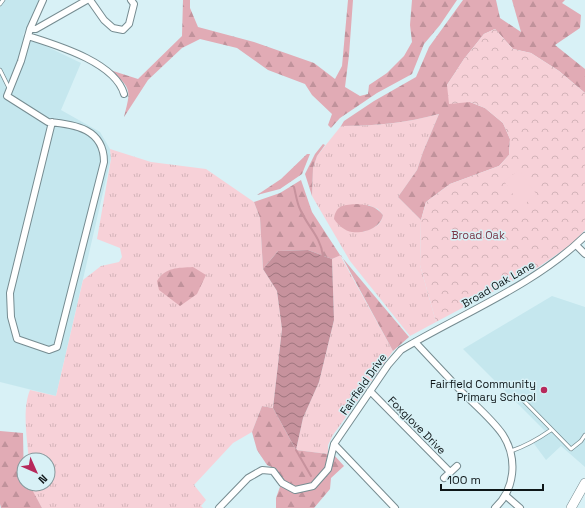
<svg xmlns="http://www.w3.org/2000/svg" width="585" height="508" viewBox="0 0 585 508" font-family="'Space Grotesk',sans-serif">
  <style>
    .built { fill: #c5e7ee }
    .grass { fill: url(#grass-tufts); fill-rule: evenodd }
    .forest { fill: url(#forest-firs) }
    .park { fill: url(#park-crowns) }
    .pitch { fill: #f7d1d8 }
    .water { fill: url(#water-waves) }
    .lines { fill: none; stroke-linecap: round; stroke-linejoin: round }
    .stream { stroke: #c7929d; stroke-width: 2 }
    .service-casing { stroke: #768c91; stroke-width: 4.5 }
    .minor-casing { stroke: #768c91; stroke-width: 8 }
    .secondary-casing { stroke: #768c91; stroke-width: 10 }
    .service { stroke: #fff; stroke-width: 3 }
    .minor { stroke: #fff; stroke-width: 6 }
    .secondary { stroke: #fff; stroke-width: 9 }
    .poi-dot { fill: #b7295b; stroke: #d8f1f6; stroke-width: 1.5 }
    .labels { text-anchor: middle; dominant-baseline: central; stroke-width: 3; stroke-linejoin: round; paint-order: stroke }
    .park-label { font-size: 11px; fill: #7b3849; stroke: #d8f1f6 }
    .street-label { font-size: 11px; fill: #0e1618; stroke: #d8f1f6 }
    .poi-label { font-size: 11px; fill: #0e1618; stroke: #d8f1f6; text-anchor: end }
  </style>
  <defs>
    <pattern id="grass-tufts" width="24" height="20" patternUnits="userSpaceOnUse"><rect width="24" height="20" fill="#f7d1d8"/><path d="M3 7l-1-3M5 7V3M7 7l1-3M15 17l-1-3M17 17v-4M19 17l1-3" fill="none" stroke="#d3b3b9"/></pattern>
    <pattern id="forest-firs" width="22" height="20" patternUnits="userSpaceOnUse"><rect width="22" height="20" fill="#e1abb5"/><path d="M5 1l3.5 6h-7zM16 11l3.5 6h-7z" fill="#c0929b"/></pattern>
    <pattern id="park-crowns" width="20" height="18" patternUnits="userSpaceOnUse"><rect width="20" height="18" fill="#f7d1d8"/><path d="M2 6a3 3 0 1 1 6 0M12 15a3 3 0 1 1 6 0" fill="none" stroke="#d3b3b9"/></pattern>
    <pattern id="water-waves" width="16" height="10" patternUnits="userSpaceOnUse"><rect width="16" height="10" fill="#c7929d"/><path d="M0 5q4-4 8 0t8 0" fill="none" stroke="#a0767f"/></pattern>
  </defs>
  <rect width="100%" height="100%" fill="#d8f1f6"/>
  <path class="built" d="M0,0H41L23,35L81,63L61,110L100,132L110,149L111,158L56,396L0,382Z
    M552,296L585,307V467L561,446L546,460L532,441L545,431L463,349Z"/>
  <path class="grass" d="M439,114L423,152L417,170L398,197L421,220L420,265L436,322L410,336L350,261L312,196L313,168L317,156L341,126C375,126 406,123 439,114ZM368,205L378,209L383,215C381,226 373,228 363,232Z
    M110,149L151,162L206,169L254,202L260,218L263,269L277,291L282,329L273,408L262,406L252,432L233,443L194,485L206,500L201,506L203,508H42L31,490V484H48V460H29C27,439 22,409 30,390L56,396L83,280L101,266L119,262L122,257L120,248L97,239L111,159Z
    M340,255L393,351L333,435L328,445V454L296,450L303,418L319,382L334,320L332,259Z"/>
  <path class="forest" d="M183,0H190V8L198,27L254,42L314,63L335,79L342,66L348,0H353L349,55L345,87L360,96L368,94L369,85L387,73L404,56L412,42L410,25L412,0H457L440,25L424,44L412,74L377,93L340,118L331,128L328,125L332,114L312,95L305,84L268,70L237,48L200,39L182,48L148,80L124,117C131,89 132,89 110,70L138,79L182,36Z
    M463,0H496L500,18L521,32L512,0H565L562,3L581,15L580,28L555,45L585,69V93L559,71L531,53L513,49L495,29L484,34L464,59L447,85L470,102L485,108L503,123L510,139L509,155L499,166L450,184L426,202L421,220L398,197L417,170L423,152L439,114C406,123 374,126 341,126L344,121L374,101L416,77L429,47Z
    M323,144L325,145L317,156L313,168L312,196L305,174L315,154Z
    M307,154H310L302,174L280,189L257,195L281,179Z
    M301,180L312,212L340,255L409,337L393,351L341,255L332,259L308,250L278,251L263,269L260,218L254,202L280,193Z
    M357,204C368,205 376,206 383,215C381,227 365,234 352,232C345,231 338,225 334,219C336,204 345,205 357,204Z
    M193,267L206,275L197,294L180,306L159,290L157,281C166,267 177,268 193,267Z
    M262,406L273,408L296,450L328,454L326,469L312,484L296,487L284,481L276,469L267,465L257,450L252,432Z
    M0,431L23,433L24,484H29L42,508H1L0,504Z
    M334,455L344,466L331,478L330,489L314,508H276V498L281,484L295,492L314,487L331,469Z"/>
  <path class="park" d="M495,29L513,49L531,53L559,71L585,93V230L572,244L537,268L436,322L420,265L421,220L426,202L450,184L499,166L509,155L510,139L503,123L485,108L470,102L449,104L447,85L464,59L484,34Z"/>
  <path class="pitch" d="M519,170L537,195L521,206L504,181Z"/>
  <path class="water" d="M308,250L332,259L334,320L319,382L303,418L296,450L273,408L282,329L277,291L263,269L278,251Z"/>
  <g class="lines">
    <path class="stream" d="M294,187C296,195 297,203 300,209C307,226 321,237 323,256
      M296,450L311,476"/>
    <g class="service-casing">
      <path id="service" d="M0,4L3,0
        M0,70L9,88
        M522,399L571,449L581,441L585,435
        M511,451C526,446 538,439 551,430"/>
    </g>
    <g class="minor-casing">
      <path id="minor" d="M43,0L30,29L21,61L7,96L48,122C75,124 104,129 104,162L57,347L49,350L17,339L11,317L10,293L52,122
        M90,0L104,20L113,28L123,30L129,24L134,4L131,0
        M30,29H36L87,0
        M28,36C56,45 115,62 124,94
        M576,245L585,254
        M415,342C430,358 445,374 461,391C474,404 493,420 503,435C518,459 515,489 495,508
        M370,391L450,472
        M444,478L457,466
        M505,495L520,508
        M219,508L248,478L262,470L273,471L282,483L295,490L313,486L328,469L334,444
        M395,508L334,444L388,365L401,350C461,314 535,285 585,236"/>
    </g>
    <g class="secondary-casing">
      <path id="secondary" d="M571,508L585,483"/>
    </g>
    <use href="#service" class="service"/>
    <use href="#minor" class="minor"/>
    <use href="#secondary" class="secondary"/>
  </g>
  <circle class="poi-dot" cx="544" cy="390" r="4"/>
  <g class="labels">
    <g class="park-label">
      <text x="478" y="235">Broad Oak</text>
    </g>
    <g class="street-label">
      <text transform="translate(498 284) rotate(-30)">Broad Oak Lane</text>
      <text transform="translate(363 384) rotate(-55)">Fairfield Drive</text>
      <text transform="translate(417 425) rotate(45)">Foxglove Drive</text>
    </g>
    <g class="poi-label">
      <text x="536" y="384">Fairfield Community<tspan x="536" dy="13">Primary School</tspan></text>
    </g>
  </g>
  <g transform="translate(36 472) rotate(135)"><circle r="19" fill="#d8f1f6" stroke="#87999d"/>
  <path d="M0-3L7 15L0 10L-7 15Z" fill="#b7295b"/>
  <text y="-6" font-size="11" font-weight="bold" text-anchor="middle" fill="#0e1618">N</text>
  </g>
  <path d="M441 484v6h102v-6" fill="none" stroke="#0e1618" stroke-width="2"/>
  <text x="447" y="484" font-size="12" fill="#0e1618" stroke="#d8f1f6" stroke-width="3" paint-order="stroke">100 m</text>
</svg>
